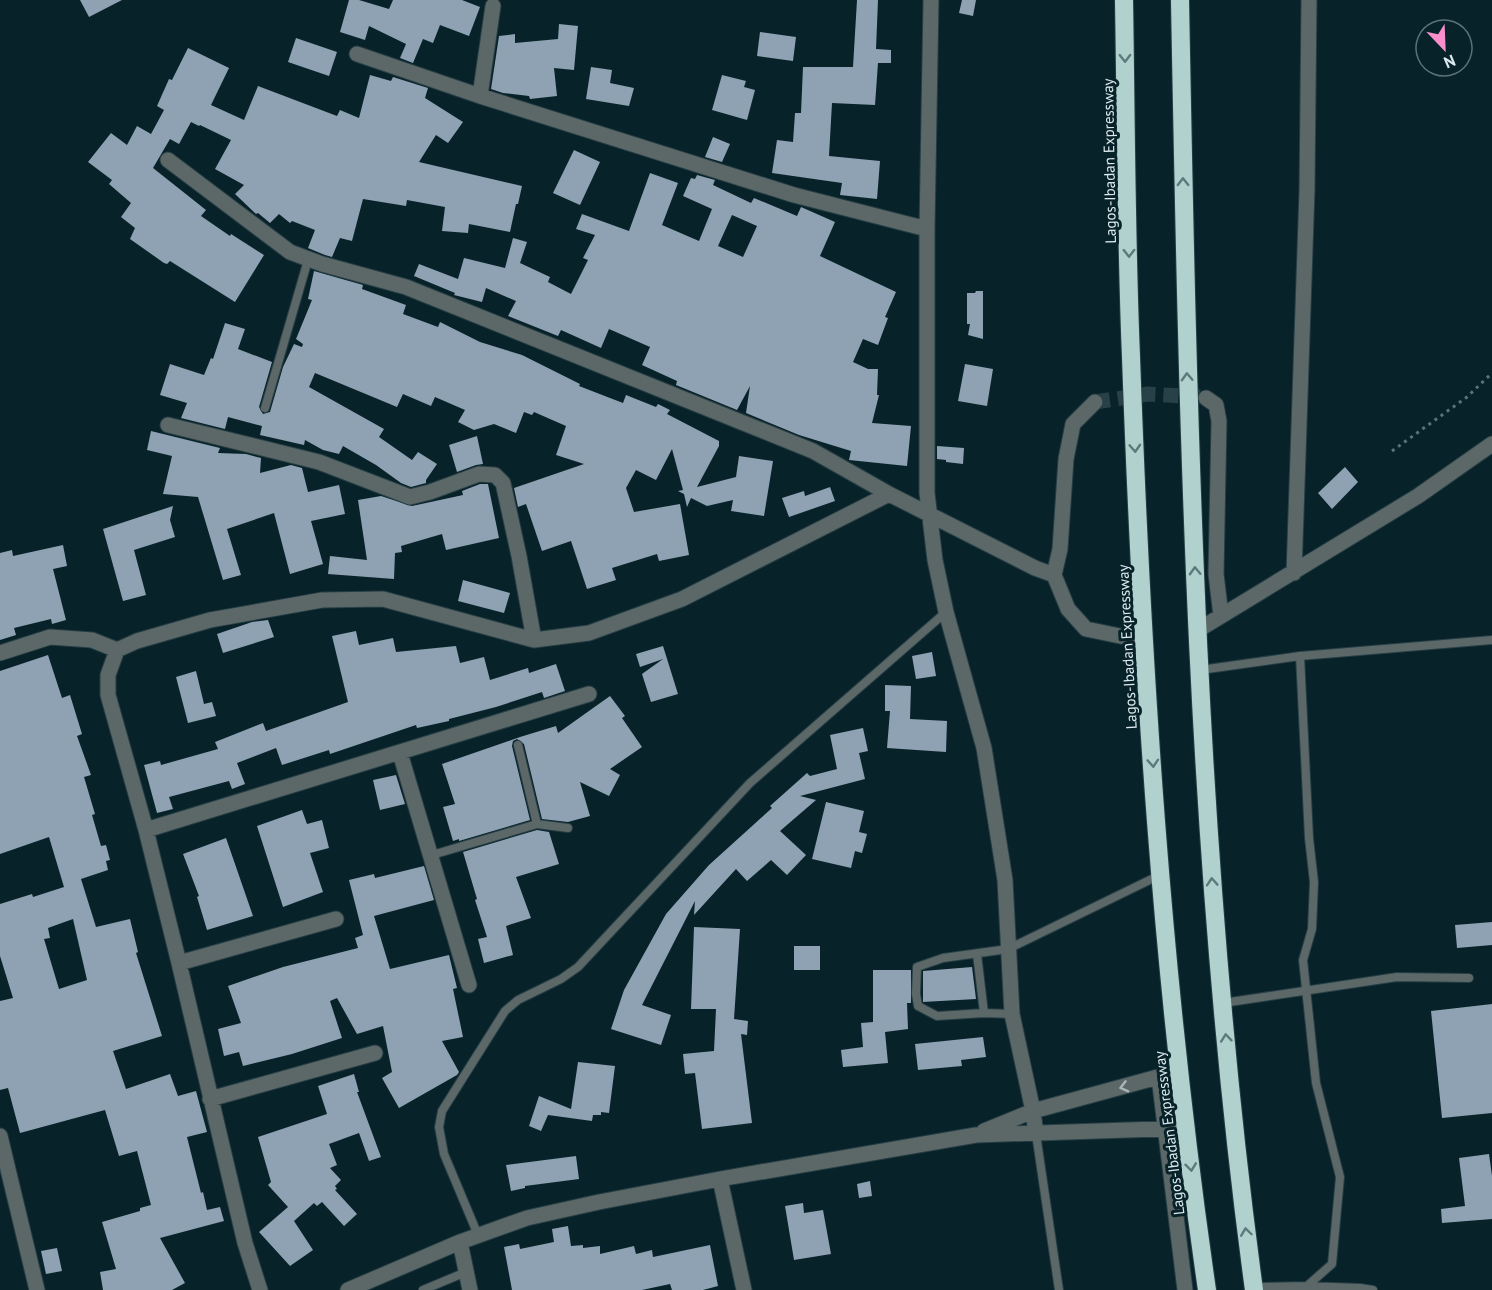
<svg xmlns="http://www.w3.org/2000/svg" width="1492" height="1290" viewBox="0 0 1492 1290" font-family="'PT Sans',sans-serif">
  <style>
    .building { fill: #8ea2b3; fill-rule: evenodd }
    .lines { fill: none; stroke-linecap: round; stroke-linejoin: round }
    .minor-tunnel { stroke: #284047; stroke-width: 15; stroke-dasharray: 15 8; stroke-linecap: butt }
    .service-casing { stroke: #263e45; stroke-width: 10 }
    .minor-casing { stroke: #263e45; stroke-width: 17 }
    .motorway-casing { stroke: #263e45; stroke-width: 20 }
    .path { stroke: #5d7379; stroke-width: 3; stroke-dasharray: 3 4.5; stroke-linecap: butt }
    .service { stroke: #5b6867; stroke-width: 8 }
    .minor { stroke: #5b6867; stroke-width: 15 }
    .motorway { stroke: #b1d1cf; stroke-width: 18 }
    .oneway { stroke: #5c7a7c }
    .oneway2 { stroke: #a8b6b8 }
    .labels { text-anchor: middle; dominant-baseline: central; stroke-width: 6; stroke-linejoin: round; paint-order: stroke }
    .street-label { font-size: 15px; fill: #dbeaee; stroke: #082229 }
  </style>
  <rect width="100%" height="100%" fill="#082229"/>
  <path class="building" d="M80,0H122L89,17Z
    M349,0H359L389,9L393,0H462L480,7L469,36L440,25L433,43L423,39L413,63L400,58L406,44L369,26L365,40L340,32Z
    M857,0H878L876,49L891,50V63H878L875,105L832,103L829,156L880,161L877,199L840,195L842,183L772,173L777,140L793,142L795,113H801L803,67H853Z
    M962,0H976L973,16L959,13Z
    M559,24L578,26L574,70L554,68L557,96L530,99L529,96L503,93L491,89L499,36L515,34V43L558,39Z
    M760,32L796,37L793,61L757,56Z
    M296,38L337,52L329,76L288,62Z
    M188,48L229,68L211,105L244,120L258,86L337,116L340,110L359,118L370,75L391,81L393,77L428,88L425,98L463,122L448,143L436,135L419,162L522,186L518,204H516L510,232L469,224L468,233L442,231L445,207L407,200L406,206L363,199L352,241L340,238L332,257L325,255L308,248L315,230L292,221L290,223L279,214L270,223L258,213L256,214L235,194L244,185L215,169L231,140L200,125L199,126L191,122L179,144L170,139L153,168L206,210L201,216L230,236L231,234L264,255L235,302L170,261L167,264L164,263L130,239L135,228L121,217L131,203L109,184L112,180L88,162L111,133L127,145L137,126L151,134L164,110L157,106L169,79L172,80Z
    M591,67L612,70L610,83L634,88L629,106L586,99Z
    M722,75L746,81L744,87L755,90L747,120L712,110Z
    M713,137L730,144L722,162L705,157Z
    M574,150L600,162L580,205L553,193Z
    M650,173L678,183L662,225L699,241L712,209L683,196L691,178L695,179L697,175L715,180L713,185L751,203L754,198L797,216L801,207L835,222L820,256L896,292L885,317L888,318L878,345L863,339L853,362L868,369H878L877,395H879L872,423L911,426L907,466L849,460L851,451L799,435L746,413L750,386L737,410L676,385L677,381L642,365L650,347L609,329L601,348L561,330L558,336L508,316L516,301L486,288L482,302L454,295L455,293L414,276L419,264L458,279L464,258L505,268L513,238L527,242L520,263L550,277L548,282L571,294L588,260L583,258L595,235L576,229L582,214L629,231ZM732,215L757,226L743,257L718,246Z
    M314,271L363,285L362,289L406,305L403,314L438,327L440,322L480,342L522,355L580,384L579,386L610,398L623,403L626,395L656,407L658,404L670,410L667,414L719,441V446L697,487L736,477L739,456L773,461L764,516L731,511L733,500L707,506L691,498L687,507L684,494L678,491L683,490L672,449L656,480L636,470L626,488L634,512L680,504L689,555L659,561L657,554L612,568L616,580L587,589L571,541L542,551L526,504L518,507L514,488L584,464L556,455L566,426L534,412L532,415L524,412L516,433L494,424L474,430L458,422L465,410L435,397L431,406L403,394L397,407L315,373L309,387L384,429L379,437L412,460L418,452L437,464L426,480V483L411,487L401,483L376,465L343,446L339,454L323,450L305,440L304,445L260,435L262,426L228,417L225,429L181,418L187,403L160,395L170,364L204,375L211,358L213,359L225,323L245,329L238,349L272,362L259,407L263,414L270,412L283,367L294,344L302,347L303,344L296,339L312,300L308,299Z
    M976,291H983V339L968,335L970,324H967V293H975Z
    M965,364L993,369L987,406L958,401Z
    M151,431L220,448L218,453L246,454L261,458L260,473L291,465L302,468L308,492L339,485L345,514L311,521L323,564L290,574L274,513L227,529L241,575L223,580L198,497L163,494L172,456L147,450Z
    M477,436L483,464L476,465L457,472L449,445Z
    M937,446L964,448L963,464L946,462V460L937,459Z
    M1345,467L1358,482L1332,509L1318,493Z
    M480,484H488L499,538L446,550L442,534L401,546L402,552L395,553L394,579L328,574L330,556L367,560L358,500L381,496L412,506L463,495L462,491Z
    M830,487L835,501L789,517L782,498L804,491L805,496Z
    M173,506L170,520L175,537L134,550L146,595L123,601L103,529Z
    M63,545L67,566L53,569L66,620L52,624L51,619L14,628L16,635L0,640V553L12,550L13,556Z
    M463,580L510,593L504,613L458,601Z
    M268,620L274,637L223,653L217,634L252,622Z
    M356,631L359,645L393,638L396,652L456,646L460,663L484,657L490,680L528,668L529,673L556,664L565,691L544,698L542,692L496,707L449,719V721L417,728L416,725L330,754L329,750L282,765L276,748L237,763L245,784L232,789L229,781L169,797L173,809L157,813L144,765L160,761L161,765L218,749L215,742L263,723L266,731L348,702L332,636Z
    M663,646L678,694L651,702L642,674L663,659L640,667L636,654Z
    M932,652L936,676L916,679L912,656Z
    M48,655L62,698L70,695L82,734L77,736L91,775L84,777L95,814L92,815L101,846L106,845L110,860L106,861L108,870L81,879L96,927L130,919L138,952L136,953L162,1036L113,1051L126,1089L170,1074L178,1096L196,1091L207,1132L187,1137L201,1193L203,1192L207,1210L220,1207L224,1221L160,1238L185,1283L172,1290H103L100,1272L116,1269L102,1222L140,1211V1208L151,1205L137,1151L119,1156L105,1110L20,1133L8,1088L0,1090V1001L13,998L0,956V904L32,894L33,897L64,887L49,837L0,854V671ZM73,919L87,980L59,989L44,939L50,938L48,928Z
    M196,671L204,704L212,702L216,716L188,723L176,677Z
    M885,685L911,686L910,719L947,721L946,752L887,748L890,711H885Z
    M610,696L625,716L622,718L642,747L610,769L620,775L609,796L580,782L590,816L568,822L542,819L524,744L517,739L513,741L512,746L530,820L459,841V839L453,841L443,807L455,804L442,764L520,737L556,726L558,733Z
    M863,728L868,751L859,753L865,779L800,796L816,800L780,831L806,855L787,875L771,860L747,881L736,869L694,915L695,901L642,1005L671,1015L661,1045L611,1029L624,990L666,914L709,865L772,808L770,806L807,773L810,776L837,769L830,735Z
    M396,775L405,804L380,810L373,780Z
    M826,802L864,811L859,832L867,834L862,853L855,851L851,868L812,859Z
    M302,810L307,824L322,820L329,848L310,853L323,892L283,907L257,826Z
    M537,830L549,832L559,864L516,877L531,918L506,926L513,955L484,963L478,939L487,937L475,900L477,899L463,852Z
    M226,838L253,916L207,930L197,897L199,896L183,854Z
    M424,866L434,900L374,916L390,969L449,955L457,988L453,989L463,1037L442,1041L459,1072L457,1075L399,1108L382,1078L392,1072L383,1026L357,1034L337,998L330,1001L342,1038L292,1054L243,1066L239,1052L224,1056L218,1029L241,1023L228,986L283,967L358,948L355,938L363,935L349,880L374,874L375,878Z
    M1492,922V945L1457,948L1455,925Z
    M694,927L740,929L734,1019L748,1021L747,1035L741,1034L752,1123L702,1129L695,1073L685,1074L683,1054L714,1051L716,1009H691Z
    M794,946H820V970H794Z
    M972,967L976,999L923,1002V971Z
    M873,970H911V1003H907L908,1029L885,1032L888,1063L843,1067L841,1050L863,1047L861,1023L873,1022Z
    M1492,1004V1113L1442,1118L1431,1011Z
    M983,1037L986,1057L961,1060L962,1066L918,1070L915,1044Z
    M578,1062L615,1066L609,1113L601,1112V1115H593L592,1121L548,1115L541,1131L529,1126L539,1096L571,1109Z
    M354,1074L359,1092H357L381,1157L369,1161L359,1133L329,1144L337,1165L330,1168L341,1180L335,1186L337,1189L335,1190L357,1214L344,1226L322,1202L317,1206L314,1203L294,1221L313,1250L290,1266L259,1232L288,1207L268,1185L271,1182L258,1137L327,1114L318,1086Z
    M1489,1154L1492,1176V1219L1442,1223L1441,1209L1465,1206L1459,1158Z
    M576,1156L579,1179L525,1186V1188L511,1191L506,1165Z
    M870,1181L872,1196L859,1198L857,1184Z
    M803,1203L804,1213L823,1210L831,1254L794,1260L785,1206Z
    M568,1226L571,1246L583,1245V1248L600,1246V1254L634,1246L636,1254L652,1250L653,1257L710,1245L718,1286L703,1290H672L670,1284L642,1290H512L504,1247L519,1244L520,1249L554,1242L552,1229Z
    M57,1248L62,1271L46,1274L41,1251Z"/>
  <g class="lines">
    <path class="minor-tunnel" d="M1095,402L1148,394L1200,397"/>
    <g class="service-casing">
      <path id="service" d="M265,408L308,260
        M1200,670L1300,656L1492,640
        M518,745L537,824
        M432,855L537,824L568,828
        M977,954L984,1013
        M1223,1003L1397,977L1469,978
        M1012,1014L984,1013L937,1016L918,1006L916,994L917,967L943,958L1008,949L1160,875
        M1036,1134L1059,1290
        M478,1235L444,1154L439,1127L442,1111L505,1011L518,1000L561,979L578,967L750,783L946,612
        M1307,1286L1360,1288L1373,1290
        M1254,1287L1307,1286L1332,1264L1340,1177L1316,1083L1303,960L1312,929L1314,882L1309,838L1300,656
        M423,1290L466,1272"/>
    </g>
    <g class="minor-casing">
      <path id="minor" d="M931,0L927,229V493L935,560L946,612L984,748L1005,880L1012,1014L1033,1111L1036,1134
        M357,54L480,96L794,195L927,229
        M480,96L493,6
        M168,160L290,252L322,264L406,287L813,451L889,494L1035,568L1054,575L1068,609L1086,629L1144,641
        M1206,398L1216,405L1219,421L1216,574L1221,616
        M168,425L319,462L410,497L430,492L479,474L495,475L503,483L519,556L534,640
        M1294,573L1307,190L1309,0
        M1054,575L1060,549L1066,459L1073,424L1095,402
        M1198,630L1418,496L1492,444
        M0,653L50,637L92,640L117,650
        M400,753L469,985
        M146,830L589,694
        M179,963L336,919
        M1159,1077L1185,1290
        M210,1099L375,1053
        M984,1131L1033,1111L1180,1071
        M0,1136L37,1290
        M720,1179L744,1290
        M460,1242L470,1290
        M260,1290L245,1243L179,963L146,830L108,695V675L117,650L137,641L210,620L322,600L383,599L534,640L589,633L682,599L889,494
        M348,1290L460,1242L527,1218L599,1202L720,1179L976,1135L1187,1128"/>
    </g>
    <g class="motorway-casing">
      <path id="motorway" d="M1124,0C1126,119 1126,238 1131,357C1142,669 1162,981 1207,1290
        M1180,0C1188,431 1196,863 1254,1290"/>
    </g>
    <path class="path" d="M1392,451L1467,397L1492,373"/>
    <use href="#service" class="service"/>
    <use href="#minor" class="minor"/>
    <use href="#motorway" class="motorway"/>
  </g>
  <defs><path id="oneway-chevron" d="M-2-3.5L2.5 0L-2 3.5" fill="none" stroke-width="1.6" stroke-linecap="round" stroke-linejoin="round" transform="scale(1.5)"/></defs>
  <g class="oneway">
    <use href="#oneway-chevron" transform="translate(1125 58) rotate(89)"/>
    <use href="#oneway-chevron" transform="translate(1183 182) rotate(-91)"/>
    <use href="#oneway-chevron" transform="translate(1129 253) rotate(89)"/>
    <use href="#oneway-chevron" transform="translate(1187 377) rotate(-92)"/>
    <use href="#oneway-chevron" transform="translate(1135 448) rotate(87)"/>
    <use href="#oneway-chevron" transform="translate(1195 571) rotate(-92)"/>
    <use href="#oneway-chevron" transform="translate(1153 763) rotate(86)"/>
    <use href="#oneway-chevron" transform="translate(1212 882) rotate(-94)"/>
    <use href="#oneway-chevron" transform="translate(1226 1038) rotate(-96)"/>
    <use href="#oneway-chevron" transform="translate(1191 1167) rotate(83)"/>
    <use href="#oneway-chevron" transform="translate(1246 1232) rotate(-98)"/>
  </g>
  <use class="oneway2" href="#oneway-chevron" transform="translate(1124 1087) rotate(165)"/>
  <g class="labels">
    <g class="street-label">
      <text transform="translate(1109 161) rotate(-91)">Lagos-Ibadan Expressway</text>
      <text transform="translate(1127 647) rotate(-93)">Lagos-Ibadan Expressway</text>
      <text transform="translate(1169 1133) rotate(-97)">Lagos-Ibadan Expressway</text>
    </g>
  </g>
  <g transform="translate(1444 48) rotate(157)"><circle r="28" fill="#082229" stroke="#5c7278" stroke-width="1.5"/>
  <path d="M0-4.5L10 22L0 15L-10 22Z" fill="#f98fca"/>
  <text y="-9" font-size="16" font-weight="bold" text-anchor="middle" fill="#dbeaee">N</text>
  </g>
</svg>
